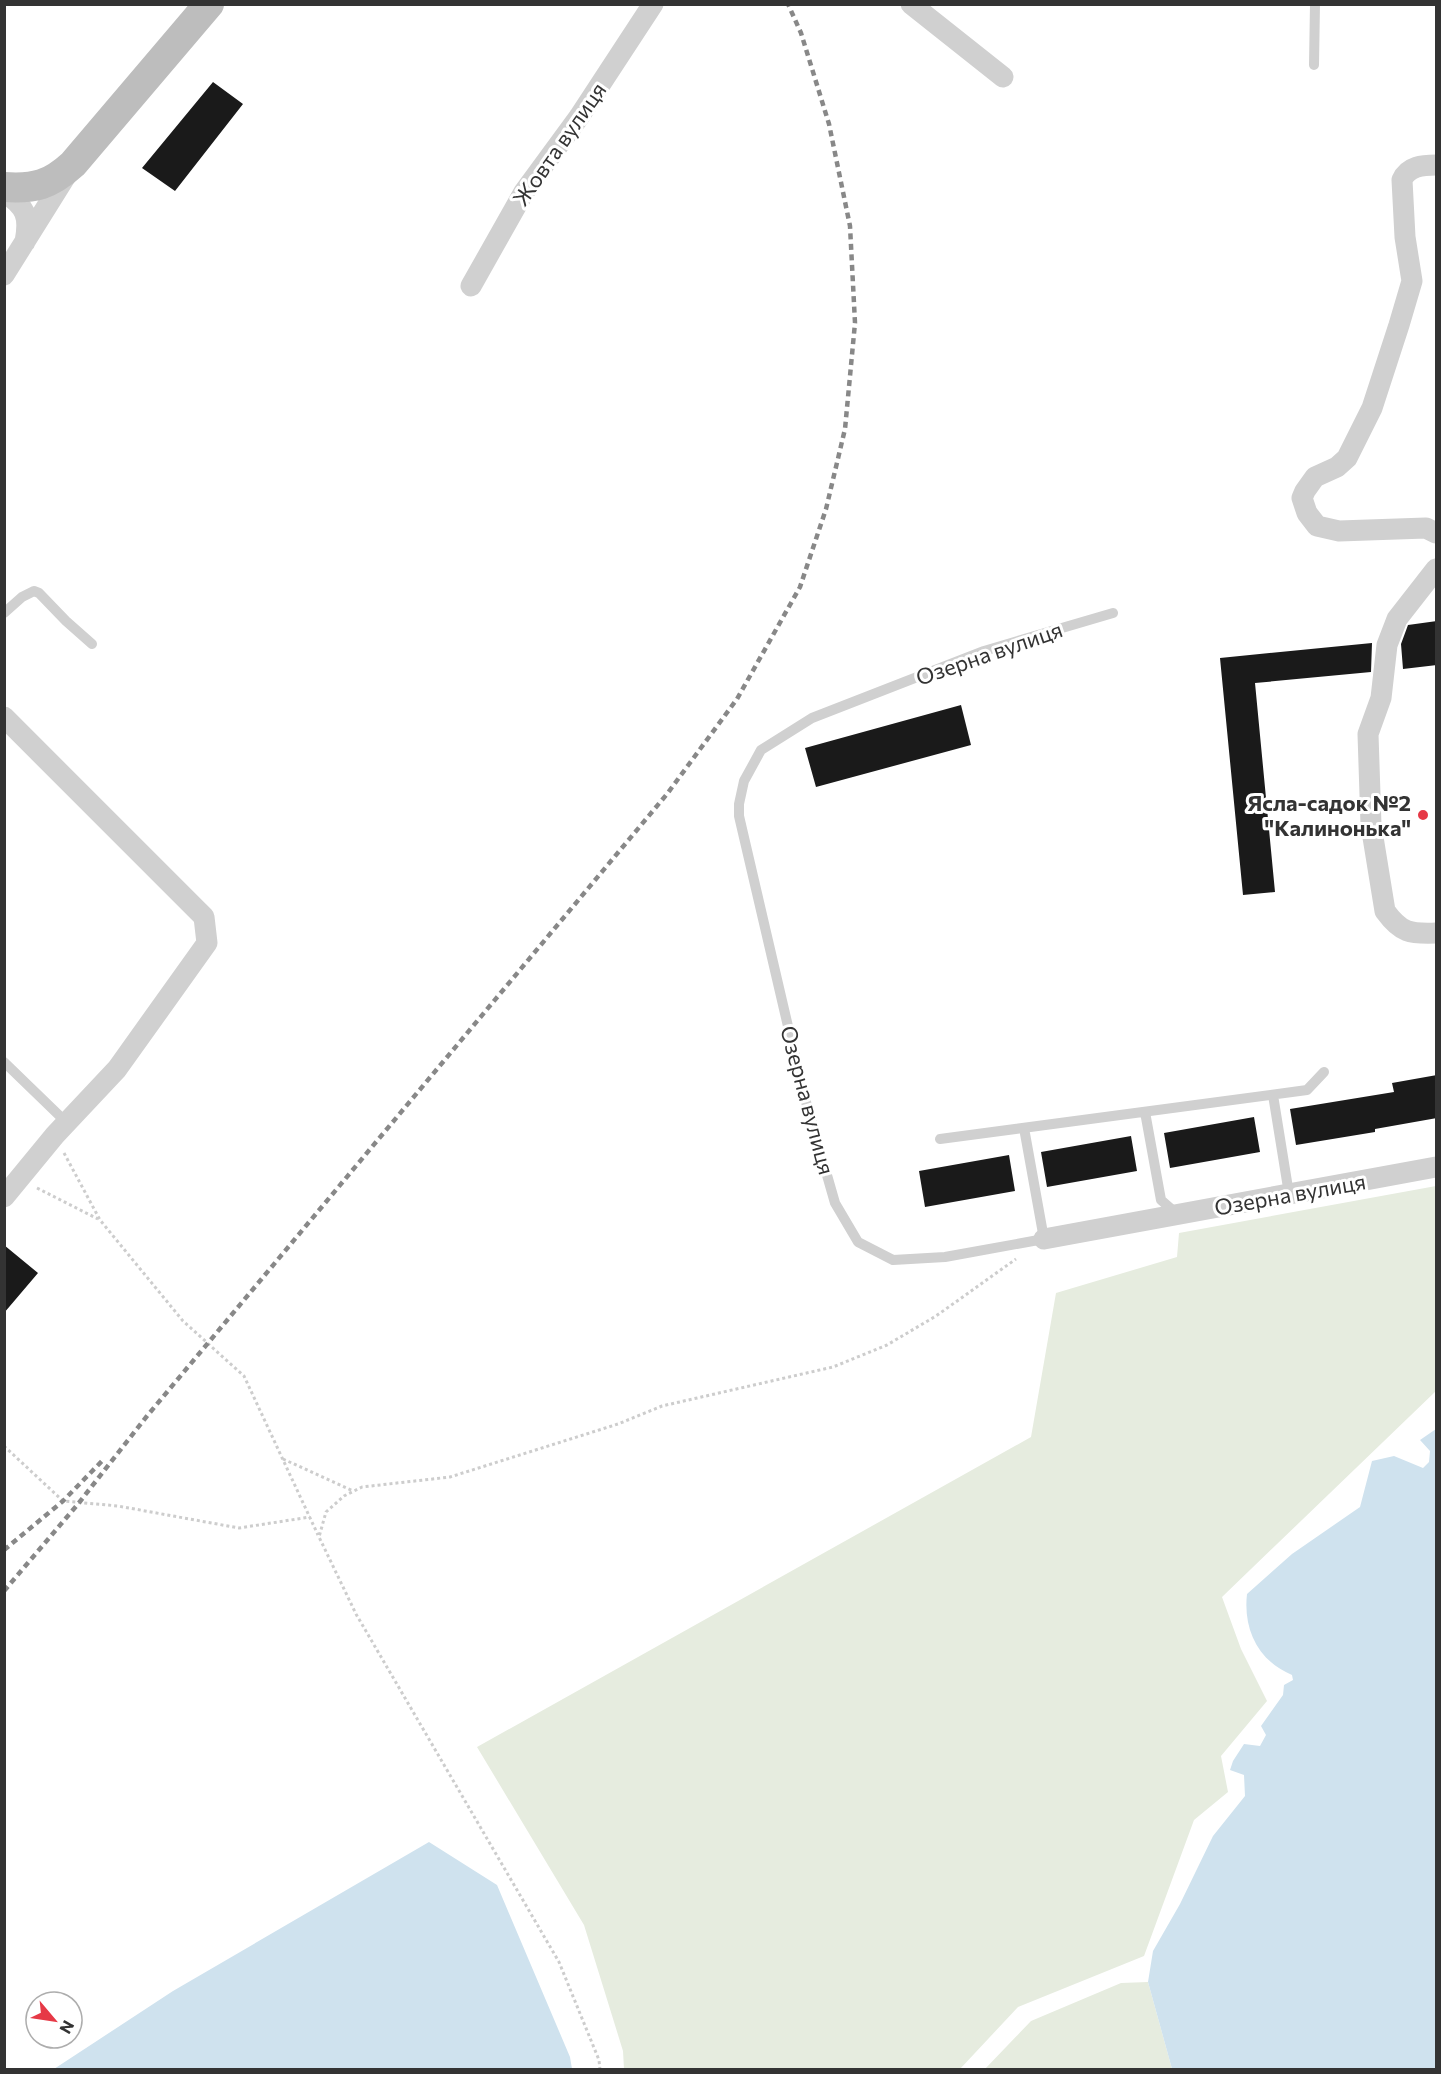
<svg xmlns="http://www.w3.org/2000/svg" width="1441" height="2074" viewBox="0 0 1441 2074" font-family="Commissioner,sans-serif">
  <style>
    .green { fill: #e6ecdf }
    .water { fill: #cfe2ee }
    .building { fill: #1a1a1a }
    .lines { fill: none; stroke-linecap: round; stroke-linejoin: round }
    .path { stroke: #cdcdcd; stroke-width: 3; stroke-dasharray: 3 3; stroke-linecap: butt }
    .lane { stroke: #d0d0d0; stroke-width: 10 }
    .street { stroke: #d0d0d0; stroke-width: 21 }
    .secondary { stroke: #bdbdbd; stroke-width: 30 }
    .rail { stroke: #888; stroke-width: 4.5; stroke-dasharray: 6 4.5; stroke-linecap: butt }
    .poi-dot { fill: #e63946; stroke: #fff; stroke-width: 2 }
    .labels { text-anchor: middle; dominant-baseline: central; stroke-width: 6; stroke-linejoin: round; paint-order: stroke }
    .street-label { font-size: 22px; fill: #333; stroke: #fff }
    .poi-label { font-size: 22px; font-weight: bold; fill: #333; stroke: #fff; text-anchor: end }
  </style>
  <rect width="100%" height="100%" fill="#fff"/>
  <path class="green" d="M1436,1186V1391L1222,1597L1241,1649L1267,1701L1221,1756L1228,1792L1194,1820L1144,1956L1018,2007L960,2069H624L623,2051L584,1925L477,1747L1031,1437L1056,1293L1177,1257L1179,1233Z
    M1148,1982L1172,2069L984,2070L1031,2021L1121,1983Z"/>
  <path class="water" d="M1436,1429V2069H1172L1148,1982L1153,1951L1180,1904L1213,1836L1245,1796L1244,1775L1230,1770L1233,1761L1244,1744L1260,1746L1266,1735L1261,1726L1283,1695L1284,1685L1293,1680L1292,1675C1258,1661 1243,1629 1247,1594L1292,1554L1360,1507L1372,1461L1394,1456L1423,1468L1429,1462L1430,1451L1420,1440Z
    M429,1842L497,1885L570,2057L572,2069H54L173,1991Z"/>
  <path class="building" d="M213,82L243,104L175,191L142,168Z
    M1437,621V665L1403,669L1401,644L1408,625Z
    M1372,643L1371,672L1255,683L1275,892L1243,895L1220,658Z
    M961,705L971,745L816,787L805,748Z
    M1437,1075V1118L1375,1129V1132L1296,1145L1290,1109L1394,1092L1392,1083Z
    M1254,1117L1260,1152L1170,1168L1164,1133Z
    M1131,1136L1137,1171L1047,1187L1041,1152Z
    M1009,1155L1015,1191L925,1207L919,1171Z
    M4,1245L38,1273L4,1313Z"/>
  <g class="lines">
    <path class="path" d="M64,1153L100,1220L183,1321L244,1376L318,1535
      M37,1188L98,1219
      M4,1446L63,1501L118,1506L239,1528L310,1517
      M283,1459L353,1491
      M600,2070L599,2060L559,1962L356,1614L319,1537L326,1512L344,1496L362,1487L450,1477L618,1424L662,1406L833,1367L887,1345L936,1316L1016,1259"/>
    <path class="lane" d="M1314,65L1315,4
      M4,613L22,597L34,591L39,593L66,621L92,644
      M4,1062L67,1123
      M1273,1095L1289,1194
      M1145,1112L1161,1200L1177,1214
      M1024,1128L1044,1239L945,1257L893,1260L858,1242L835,1203L804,1095L739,816V804L744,781L761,750L812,718L984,651L1113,613
      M940,1139L1307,1090L1324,1072"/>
    <path class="street" d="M911,4L1003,77
      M1436,165C1423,165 1408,166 1402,180L1405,237L1412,281L1399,325L1372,408L1347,458L1337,467L1315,477L1305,491L1302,498L1307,513L1317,526L1339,531L1426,528L1436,533
      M4,192C26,207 30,216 25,242
      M4,275L69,171
      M471,286L524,192L579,117L653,4
      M1436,569L1397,619L1387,645L1381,698L1368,734L1371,825L1385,911C1401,933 1410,934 1436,933
      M4,717L204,917L207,943L117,1069L55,1135L4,1197
      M1044,1239L1436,1167"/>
    <path class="secondary" d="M4,187C35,189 50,185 73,164L209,4"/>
    <path class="rail" d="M4,1550L63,1501L102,1461
      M4,1591L78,1504L147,1416L667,794L737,699L800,587L826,509L845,429L855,323L850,226L829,124L801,33L788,4"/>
  </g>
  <circle class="poi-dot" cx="1423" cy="815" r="6"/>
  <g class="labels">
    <g class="street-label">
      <text transform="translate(559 144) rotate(-55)">Жовта вулиця</text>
      <text transform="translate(989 653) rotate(-19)">Озерна вулиця</text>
      <text transform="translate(808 1100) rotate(75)">Озерна вулиця</text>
      <text transform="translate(1290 1194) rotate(-10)">Озерна вулиця</text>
    </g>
    <g class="poi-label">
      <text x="1411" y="802">Ясла-садок №2<tspan x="1411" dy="25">"Калинонька"</tspan></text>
    </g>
  </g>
  <rect width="1441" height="2074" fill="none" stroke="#333333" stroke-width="12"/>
  <g transform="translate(54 2020) rotate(119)"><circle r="28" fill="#ffffff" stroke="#adadad" stroke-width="1.5"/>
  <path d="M0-4.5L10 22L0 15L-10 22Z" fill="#e63946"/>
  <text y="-9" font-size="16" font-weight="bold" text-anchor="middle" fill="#333333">N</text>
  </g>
</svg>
